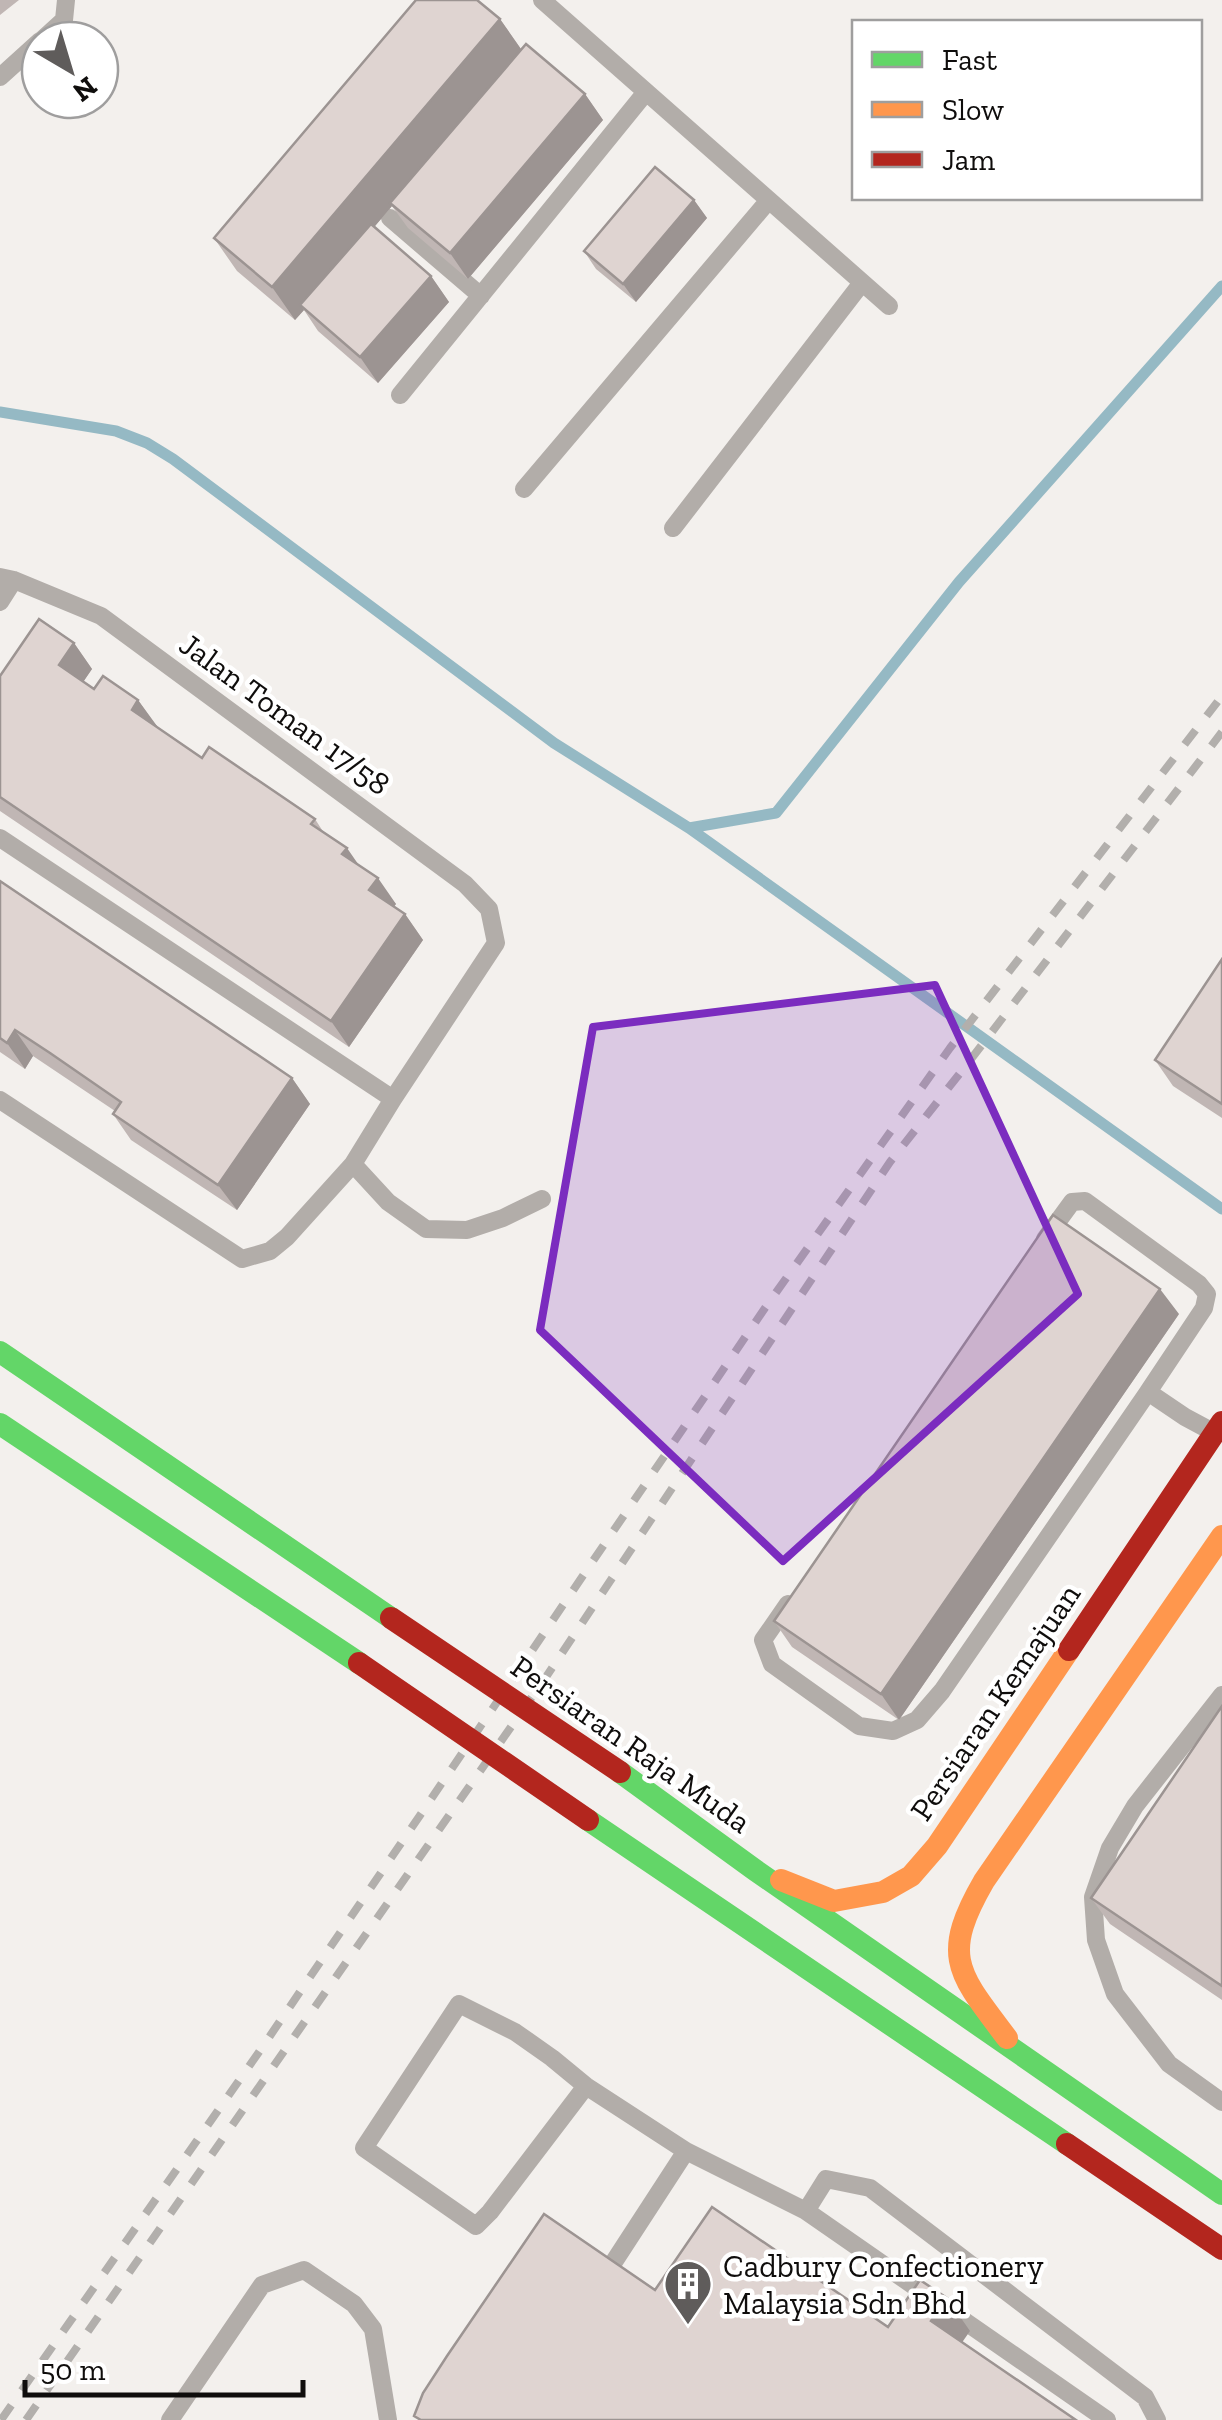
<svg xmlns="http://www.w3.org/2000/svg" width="1222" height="2420" viewBox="0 0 1222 2420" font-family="'Zilla Slab',serif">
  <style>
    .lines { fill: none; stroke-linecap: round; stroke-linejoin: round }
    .stream { stroke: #95b9c4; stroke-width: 11 }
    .lane { stroke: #b2ada9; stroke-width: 18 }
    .fast { stroke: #63d668; stroke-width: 22 }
    .slow { stroke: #ff974d; stroke-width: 22 }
    .jam { stroke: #b3261e; stroke-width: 22 }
    .rail { stroke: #b2afac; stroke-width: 8; stroke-dasharray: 18 18; stroke-linecap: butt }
    .jam-bridge { stroke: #b3261e; stroke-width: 22 }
    .wall { fill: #c0b6b4 }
    .shaded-wall { fill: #9c9492 }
    .building { fill: #dfd4d1; stroke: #9c9492; stroke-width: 2.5 }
    .marked { fill: #7b2cbf; fill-opacity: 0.2; stroke: #7b2cbf; stroke-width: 8; stroke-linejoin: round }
    .labels { text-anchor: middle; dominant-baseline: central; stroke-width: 9; stroke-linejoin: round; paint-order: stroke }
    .street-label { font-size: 32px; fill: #0f0d0c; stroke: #fff }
    .poi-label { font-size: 32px; fill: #0f0d0c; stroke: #fff; text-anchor: start }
  </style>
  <rect width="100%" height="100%" fill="#f3f0ed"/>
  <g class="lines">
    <path class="stream" d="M0,412L116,431L147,443L173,459L554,743L689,828L1222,1209
      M689,828L776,813L959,582L1222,286"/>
    <path class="lane" d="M542,0L889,306
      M42,40L64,20L66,0
      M0,77L40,41
      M390,218L481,296
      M400,395L646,92
      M524,489L769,200
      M673,528L861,284
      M0,577L14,580L101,616L465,884L489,909L496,943L393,1099L353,1164L287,1237L270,1251L242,1259L0,1100
      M0,602L14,580
      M0,838L393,1099
      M353,1164L388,1202L426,1229L467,1230L503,1218L542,1199
      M1045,1239L1072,1202L1085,1201L1199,1284L1207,1294L1204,1308L1148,1392L1185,1417L1213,1432
      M788,1604L763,1640L772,1664L859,1726L893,1731L917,1720L942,1691L1148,1392
      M1222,1695L1135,1806L1110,1848L1093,1897L1096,1940L1115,1994L1169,2064L1222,2102
      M586,2086L490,2212L476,2226L364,2148L459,2004L515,2032L552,2058L586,2086L686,2151L806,2211L1107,2420
      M806,2211L826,2179L870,2188L1145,2397L1157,2420
      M606,2274L686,2151
      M170,2420L262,2285L304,2270L354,2304L373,2329L388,2420"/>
    <path class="fast" d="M0,1352L391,1618
      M0,1424L359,1663
      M620,1772L755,1870L1222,2194
      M588,1820L1067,2144"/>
    <path class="slow" d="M781,1880L834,1901L883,1892L911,1876L937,1846L1069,1650
      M1007,2038C958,1973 940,1957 984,1881L1222,1536"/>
    <path class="jam" d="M1069,1650L1222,1422
      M1067,2144L1222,2249"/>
    <path class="rail" d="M1,2420L259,2052L765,1308L950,1048L1222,696
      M26,2420L548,1674L890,1162L968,1063L1222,732"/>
    <path class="jam-bridge" d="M391,1618L620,1772
      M359,1663L588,1820"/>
  </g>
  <path class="wall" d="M0,0H19L0,15Z
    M500,19L521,49L585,94L603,120L468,279L408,228L392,206L374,227L431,276L449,302L378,383L318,331L304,310L295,320L237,271L214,238Z
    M694,200L707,218L636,302L596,269L584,251Z
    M74,643L92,669L83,682L94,689L138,700L156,726L202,758L315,819L324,833L358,864L396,904L394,906L405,914L423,940L349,1047L0,811V676Z
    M0,881L292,1078L310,1104L237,1210L131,1140L113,1114L115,1111L33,1056L25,1069L0,1052Z
    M1222,959V1118L1173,1086L1155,1060Z
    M1179,1314L899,1720L792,1647L774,1621Z
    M1222,1706V2000L1110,1924L1091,1898Z"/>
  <path class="shaded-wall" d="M500,19L523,52L390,203L392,206L305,309L300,305L304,310L295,320L272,287Z
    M585,94L603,120L468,279L450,253Z
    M694,200L707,218L636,302L623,284Z
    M431,276L449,302L378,383L360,357Z
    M74,643L92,669L77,691L59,665Z
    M138,700L157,726L150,736L132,710Z
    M347,848L365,874L342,854Z
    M378,878L396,904L387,916L369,890Z
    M405,914L423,940L349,1047L331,1021Z
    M15,1030L33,1056L25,1069L7,1043Z
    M292,1078L310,1104L237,1210L218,1185Z
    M1160,1289L1179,1314L899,1720L881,1694Z
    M947,2298L970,2331L954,2354L931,2321Z"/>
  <path class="building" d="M416,0H477L500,19L272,287L214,238Z
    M526,44L585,94L450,253L390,203Z
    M655,167L694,200L623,284L584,251Z
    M371,224L431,276L360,357L300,305Z
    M39,619L74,643L59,665L94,689L103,676L138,700L132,710L202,758L209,747L315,819L311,824L347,848L342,854L378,878L369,890L405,914L331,1021L0,797V676Z
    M0,881L292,1078L218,1185L113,1114L121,1102L50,1053L15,1030L7,1043L0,1038Z
    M1222,959V1104L1155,1060Z
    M1053,1215L1160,1289L881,1694L774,1621Z
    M1222,1706V1986L1091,1898Z
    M712,2207L888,2327L920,2280L947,2298L931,2321L1076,2420H421L414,2416L423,2393L447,2356L544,2214L655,2290Z"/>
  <path class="marked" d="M935,985L1078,1294L783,1561L540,1330L593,1027Z"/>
  <defs>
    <g id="building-pin" transform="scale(2.5)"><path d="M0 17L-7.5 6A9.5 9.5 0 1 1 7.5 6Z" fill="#5f5c5b" stroke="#fff"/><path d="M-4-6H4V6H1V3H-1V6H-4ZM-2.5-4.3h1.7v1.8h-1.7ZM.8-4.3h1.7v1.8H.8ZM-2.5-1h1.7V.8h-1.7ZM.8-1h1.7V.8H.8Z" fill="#fff"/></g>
  </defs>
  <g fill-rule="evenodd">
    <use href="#building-pin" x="688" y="2284"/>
  </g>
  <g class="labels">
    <g class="street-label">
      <text transform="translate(285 714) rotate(36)">Jalan Toman 17/58</text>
      <text transform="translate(995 1702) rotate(-56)">Persiaran Kemajuan</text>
      <text transform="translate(631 1744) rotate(35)">Persiaran Raja Muda</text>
    </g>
    <g class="poi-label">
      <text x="723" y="2266">Cadbury Confectionery<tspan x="723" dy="37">Malaysia Sdn Bhd</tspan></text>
    </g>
  </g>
  <rect x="852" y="20" width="350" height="180" fill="#ffffff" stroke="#9f9e9e" stroke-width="2.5"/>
  <rect x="872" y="52" width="50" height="15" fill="#63d668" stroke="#9f9e9e" stroke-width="2.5"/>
  <text x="942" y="70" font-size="30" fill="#0f0d0c">Fast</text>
  <rect x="872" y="102" width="50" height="15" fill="#ff974d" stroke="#9f9e9e" stroke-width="2.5"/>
  <text x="942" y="120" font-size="30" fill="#0f0d0c">Slow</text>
  <rect x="872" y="152" width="50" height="15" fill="#b3261e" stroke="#9f9e9e" stroke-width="2.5"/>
  <text x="942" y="170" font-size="30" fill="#0f0d0c">Jam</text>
  <g transform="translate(70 70) rotate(142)"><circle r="48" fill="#ffffff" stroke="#9f9e9e" stroke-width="2.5"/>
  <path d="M0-8L18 38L0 25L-18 38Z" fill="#5f5c5b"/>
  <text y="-15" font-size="28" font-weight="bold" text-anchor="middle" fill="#0f0d0c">N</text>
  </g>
  <path d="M25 2380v15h278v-15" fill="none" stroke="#0f0d0c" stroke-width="5"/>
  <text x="40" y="2380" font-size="30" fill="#0f0d0c" stroke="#ffffff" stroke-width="8" paint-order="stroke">50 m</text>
</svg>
